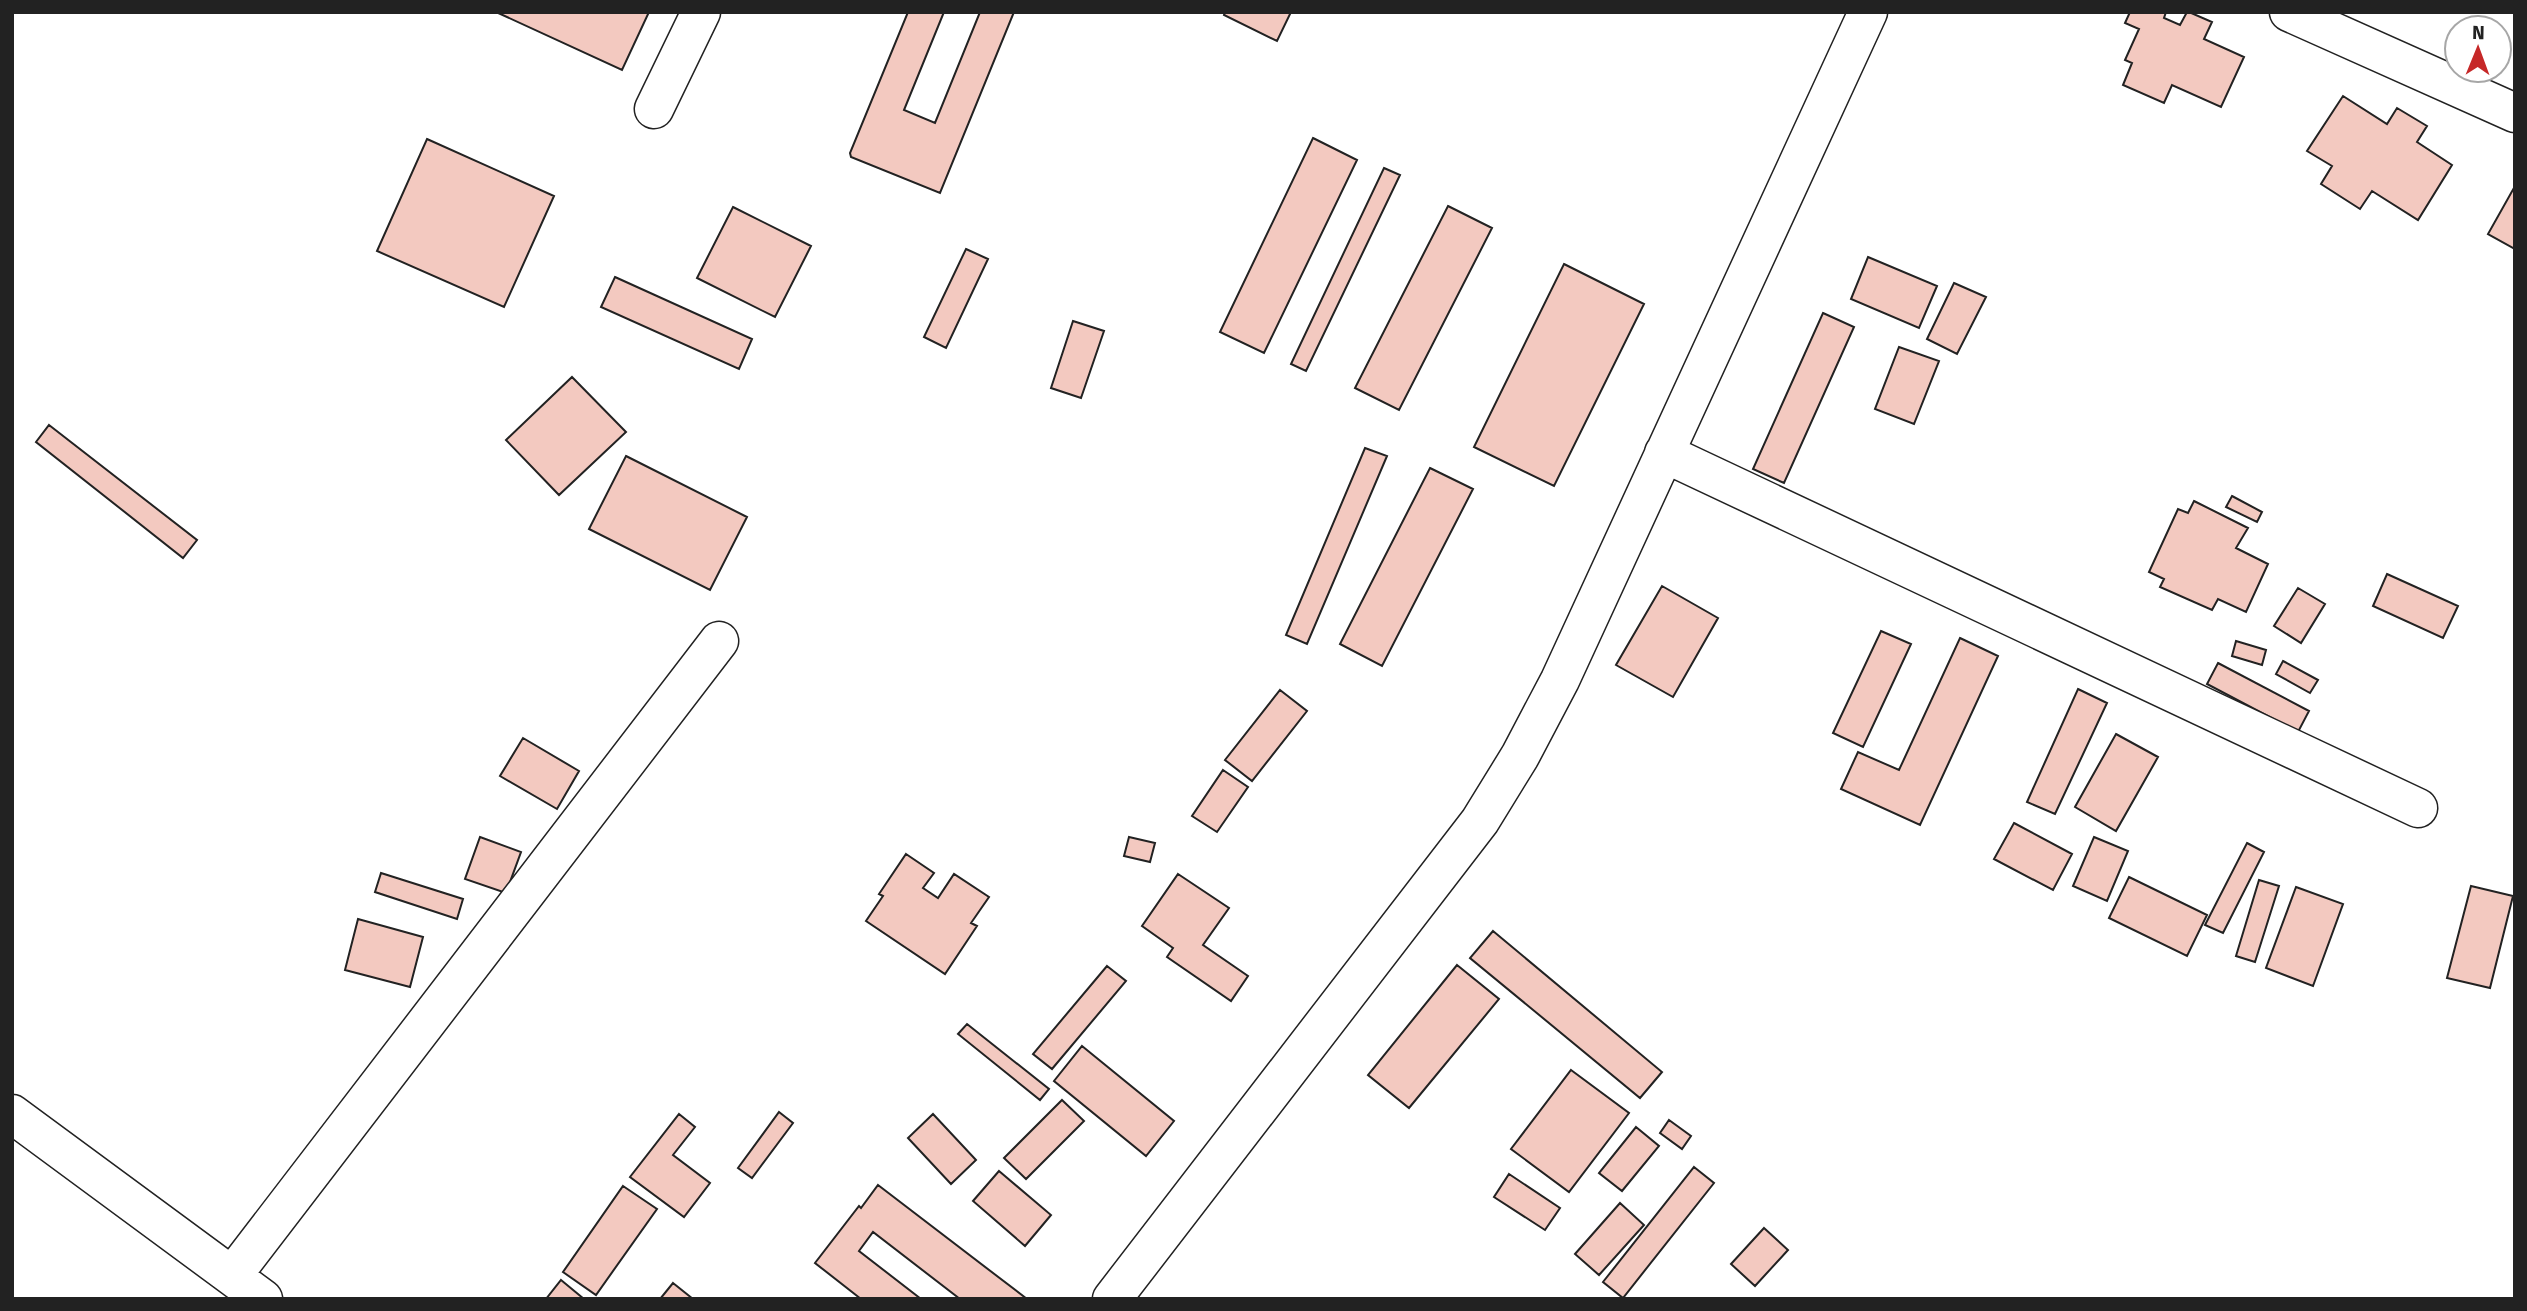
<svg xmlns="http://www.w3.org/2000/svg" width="2527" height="1311" viewBox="0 0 2527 1311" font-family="'Fira Sans',sans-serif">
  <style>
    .building { fill: #f3c9c0; stroke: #222; stroke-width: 2 }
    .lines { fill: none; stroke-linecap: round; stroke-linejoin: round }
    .minor-casing { stroke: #222; stroke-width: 41 }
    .minor { stroke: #fff; stroke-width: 38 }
  </style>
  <rect width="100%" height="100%" fill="#fff"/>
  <path class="building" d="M496,12H649L622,70Z
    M908,12H944L904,110L935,123L980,12H1014L940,193L851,157L850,153Z
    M1225,12H1291L1277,41L1224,15Z
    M2130,12H2166L2164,18L2180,25L2187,12H2189L2212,22L2204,39L2244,57L2221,107L2172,85L2164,103L2123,85L2132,63L2125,60L2139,29L2125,23Z
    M2343,96L2387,124L2397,108L2427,126L2417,142L2452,165L2418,220L2372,191L2360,209L2321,184L2332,166L2307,151Z
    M1313,138L1357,160L1264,353L1220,332Z
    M427,139L554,196L504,307L377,251Z
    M1384,168L1400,175L1306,371L1291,364Z
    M2515,186V249L2488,234Z
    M1448,206L1492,228L1399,410L1355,388Z
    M733,207L811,246L775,317L697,278Z
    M966,249L988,259L946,348L924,337Z
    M1868,257L1937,286L1919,328L1851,299Z
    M1564,264L1644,304L1554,486L1474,447Z
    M615,277L752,339L739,369L601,307Z
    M1954,283L1986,297L1957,354L1927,339Z
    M1823,313L1854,327L1784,483L1753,469Z
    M1073,321L1104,331L1081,398L1051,388Z
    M1899,347L1939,361L1914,424L1875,409Z
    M572,377L626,432L559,495L506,440Z
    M49,425L197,540L183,558L36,442Z
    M1365,448L1387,456L1307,644L1286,635Z
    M626,456L747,517L710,590L589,529Z
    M1430,468L1473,489L1382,666L1340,644Z
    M2232,496L2262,512L2257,522L2226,507Z
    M2194,501L2248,528L2236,548L2268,564L2246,612L2218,599L2212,610L2160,587L2164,579L2149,572L2178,509L2188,513Z
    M2387,574L2458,606L2443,638L2373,606Z
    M1662,586L1718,618L1673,697L1616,665Z
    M2298,588L2325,604L2301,643L2274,626Z
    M1881,631L1911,644L1863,747L1833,733Z
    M1960,638L1998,656L1920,825L1841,789L1858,752L1899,770Z
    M2236,641L2266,650L2262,665L2232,656Z
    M2283,661L2318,680L2310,693L2276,674Z
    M2218,663L2309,711L2298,732L2207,684Z
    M2078,689L2107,703L2055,814L2027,802Z
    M1280,690L1307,711L1252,781L1225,760Z
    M2116,734L2158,757L2116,831L2075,807Z
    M523,738L579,771L557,809L500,776Z
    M1223,770L1248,787L1217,832L1192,816Z
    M2014,823L2072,854L2053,890L1994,859Z
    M480,837L521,852L506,893L465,879Z
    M1129,837L1155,843L1150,862L1124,856Z
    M2094,837L2128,851L2107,901L2073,886Z
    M2247,843L2264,852L2223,933L2205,925Z
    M906,854L934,873L923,888L938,898L954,874L989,897L971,923L977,926L945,974L866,921L883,896L879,894Z
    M381,873L463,899L457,919L375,892Z
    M1178,874L1229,908L1203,945L1248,976L1231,1001L1167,957L1173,948L1142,926Z
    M2129,877L2207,915L2187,956L2109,918Z
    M2259,880L2279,886L2255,962L2236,956Z
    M2471,886L2513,896L2490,988L2447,978Z
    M2296,887L2343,904L2313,986L2266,968Z
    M358,919L423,937L410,987L345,970Z
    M1493,931L1662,1072L1640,1098L1470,958Z
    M1457,965L1499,999L1409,1108L1368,1075Z
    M1107,966L1126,981L1052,1069L1033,1054Z
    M967,1024L1049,1089L1040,1100L958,1034Z
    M1082,1046L1174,1121L1146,1156L1054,1081Z
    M1571,1070L1629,1113L1569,1192L1511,1149Z
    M1062,1100L1084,1121L1026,1179L1004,1158Z
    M779,1112L793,1123L752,1178L738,1168Z
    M679,1114L695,1127L673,1155L710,1183L684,1217L630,1177Z
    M933,1114L976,1160L951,1184L908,1138Z
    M1669,1120L1691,1136L1682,1149L1660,1133Z
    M1636,1127L1659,1146L1622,1191L1599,1173Z
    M1694,1167L1714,1183L1623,1298L1603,1282Z
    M999,1171L1051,1215L1025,1246L973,1201Z
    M1509,1174L1560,1208L1545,1230L1494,1197Z
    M878,1185L1027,1299H960L873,1232L859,1251L921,1299H861L815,1263L859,1206L861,1208Z
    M623,1186L657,1209L596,1295L563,1272Z
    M1620,1203L1644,1225L1599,1275L1575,1254Z
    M1764,1228L1788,1250L1755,1286L1731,1264Z
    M561,1280L584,1299H546Z
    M673,1283L693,1299H660Z"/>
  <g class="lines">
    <g class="minor-casing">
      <path id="minor" d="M2289,12L2515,113
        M654,109L701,12
        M1664,453L2418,808
        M12,1114L263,1299
        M232,1276L719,641
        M1112,1299L1480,821L1520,756L1560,680L1868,12"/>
    </g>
    <use href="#minor" class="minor"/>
  </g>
  <rect width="2527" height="1311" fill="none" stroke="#222222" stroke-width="28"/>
  <g transform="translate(2478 49) rotate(1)"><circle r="33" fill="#ffffff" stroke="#a7a7a7" stroke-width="2"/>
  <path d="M0-5L12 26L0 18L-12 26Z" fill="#c62828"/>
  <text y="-10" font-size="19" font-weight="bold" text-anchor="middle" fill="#222222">N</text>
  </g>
</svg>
